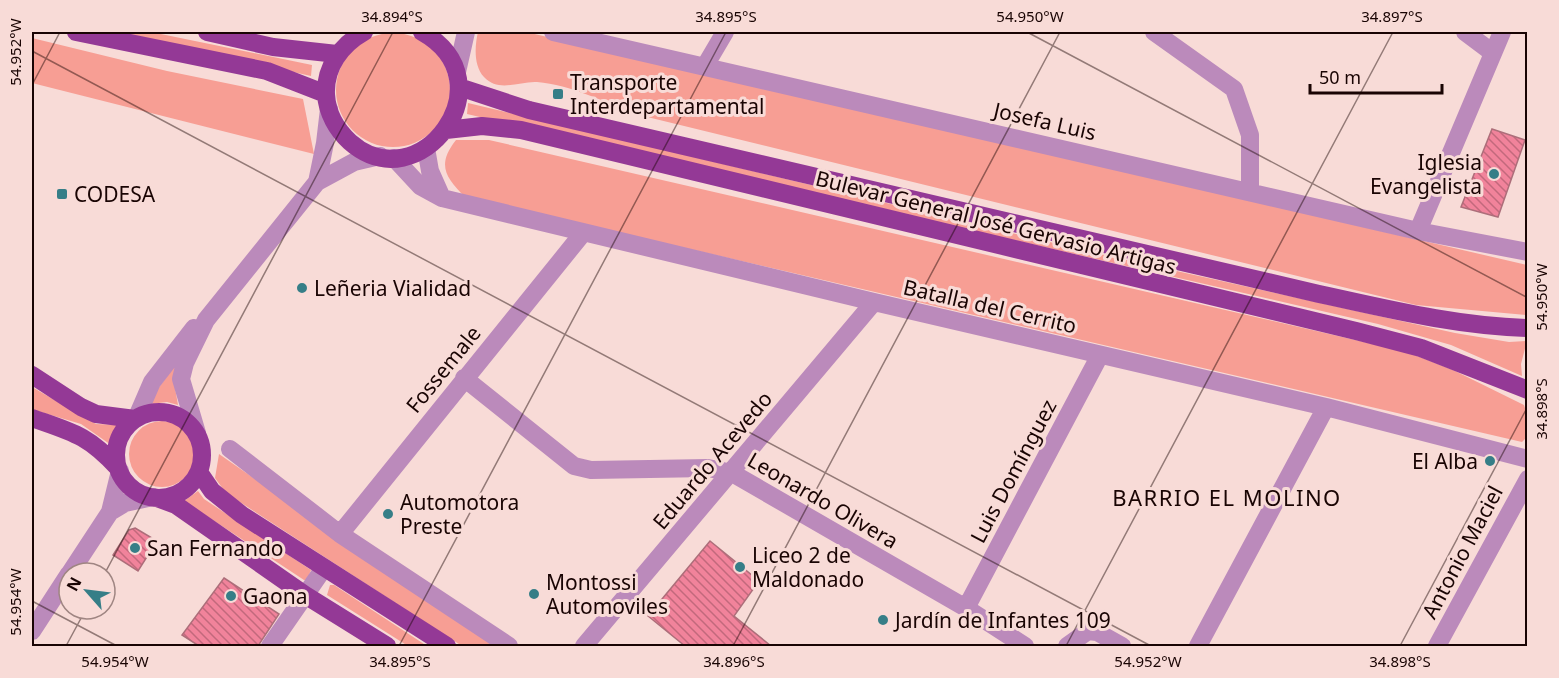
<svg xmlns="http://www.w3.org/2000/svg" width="1559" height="678" viewBox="0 0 1559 678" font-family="'Noto Sans',sans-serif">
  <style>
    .grass { fill: #f79e94 }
    .building { fill: url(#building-back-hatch); stroke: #ad6e7a; stroke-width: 1.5 }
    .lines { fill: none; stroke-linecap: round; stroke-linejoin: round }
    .minor { stroke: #bb8abb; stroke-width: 18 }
    .major { stroke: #943996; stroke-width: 18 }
    .ticks { fill: none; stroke: #190403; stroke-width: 1.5; stroke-opacity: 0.45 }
    .poi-dot { fill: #367e87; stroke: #f8dbd7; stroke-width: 2 }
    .labels { text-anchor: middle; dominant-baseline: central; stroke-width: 6; stroke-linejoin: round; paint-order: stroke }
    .poi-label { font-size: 21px; fill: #190403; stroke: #f8dbd7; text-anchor: start }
    .street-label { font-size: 21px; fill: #190403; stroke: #f8dbd7 }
    .neighbourhood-label { font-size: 22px; letter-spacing: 1.5px; fill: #190403; stroke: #f8dbd7 }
    .neatline { fill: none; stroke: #190403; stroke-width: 2 }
    .ticks-label { font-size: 15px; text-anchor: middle; fill: #190403 }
  </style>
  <defs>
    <pattern id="building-back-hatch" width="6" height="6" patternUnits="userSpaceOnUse" patternTransform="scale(1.5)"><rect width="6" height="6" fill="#f1839b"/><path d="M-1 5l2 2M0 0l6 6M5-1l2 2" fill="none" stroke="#c2697c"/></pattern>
  </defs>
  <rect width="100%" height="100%" fill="#f8dbd7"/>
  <path class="grass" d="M114,32H151L312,65L311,76Z
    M478,32H526L1527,265V315L1416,305L635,114C605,102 571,85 537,82C519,81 499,93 484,77C473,65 475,45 478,32Z
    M336 90a57 57 0 1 1 114 0a57 57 0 1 1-114 0Z
    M32,38L167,71L303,99L314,154L32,83Z
    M468,103L1100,254L1455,333L1509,342L1527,341L1521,364L1522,376L1451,345L1378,324L467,114Z
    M456,140H489L1407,352L1453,370L1524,405L1527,414V437L1522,442L465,197C446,178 436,165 456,140Z
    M176,364L174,382L178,405L167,402L150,404L154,394Z
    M32,387L96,424L119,425L113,435L111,445L81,424L34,410Z
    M129 454a33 33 0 1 1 66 0a33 33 0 1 1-66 0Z
    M219,454L490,643L492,646H462L226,493L215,478Z
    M198,491L204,499L311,570L307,580H304L184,501Z
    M330,585H334L427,646H408L327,595Z"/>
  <path class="building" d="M1492,129L1525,140L1498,217L1461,207Z
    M135,528L157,541L138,571L113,555L129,530Z
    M710,541L759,581L734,616L771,646H685L648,616Z
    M224,578L279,614L258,646H199L182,635Z"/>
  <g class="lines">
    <path class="minor" d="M553,32L1418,231L1528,252
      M1154,32L1234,89L1250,135V192
      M1465,32L1493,53
      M705,66L725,32
      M457,72L466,32
      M426,148L430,171L442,198
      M394,158L420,186L442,198L874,302L1326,407L1528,459
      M317,182L325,143L329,109
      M1418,231L1502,32
      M464,378L574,466L591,470L708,468L732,473L966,608L1025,646
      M136,419L152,382L194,328
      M197,433L181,379L185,363L206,320L317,182L354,162L380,156
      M230,449L340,534L509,646
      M110,512L125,503L153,497
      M340,534L583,233
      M70,573L110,512L120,471
      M966,608L1100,355
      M32,631L69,574
      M270,646L324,568
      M584,646L874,302
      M1067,646L1088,631L1097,632L1122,646
      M1198,646L1326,407
      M1437,646L1528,479"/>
    <path class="major" d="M76,32L267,71L326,94
      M207,32L273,47L337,54
      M364,32C341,45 325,67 326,94C327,113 337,130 350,142C419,203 511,82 422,32
      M459,87L529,110L1319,294C1388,309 1456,326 1528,328
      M446,130L482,126L521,130L1356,331L1421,348L1528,390
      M32,375L81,407L96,414L135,419
      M116 455a43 43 0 1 1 86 0a43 43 0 1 1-86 0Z
      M32,418C72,432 88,435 118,468
      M199,472L212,491L242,515L447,646
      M157,498L176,505L305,595L387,646"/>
  </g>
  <path class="ticks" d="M1027,32L1528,298M32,51L1151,646M32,85L60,32M105,573L393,32M32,601L117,646M66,646L86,609M399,646L726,32M733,646L1060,32M1066,646L1393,32M1400,646L1528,406"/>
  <g class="poi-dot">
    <rect x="552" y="88" width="12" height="12" rx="3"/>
    <circle cx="1494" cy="174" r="6"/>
    <rect x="56" y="188" width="12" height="12" rx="3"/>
    <circle cx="302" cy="288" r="6"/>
    <circle cx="1490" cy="461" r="6"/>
    <circle cx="388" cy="514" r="6"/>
    <circle cx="135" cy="548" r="6"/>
    <circle cx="740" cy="567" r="6"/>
    <circle cx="534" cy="594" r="6"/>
    <circle cx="231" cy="596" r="6"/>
    <circle cx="883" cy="620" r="6"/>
  </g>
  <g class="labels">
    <g class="poi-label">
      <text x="570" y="82">Transporte<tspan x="570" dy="24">Interdepartamental</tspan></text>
      <text x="1482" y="162" text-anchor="end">Iglesia<tspan x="1482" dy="24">Evangelista</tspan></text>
      <text x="74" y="194">CODESA</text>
      <text x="314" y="288">Leñeria Vialidad</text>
      <text x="1478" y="461" text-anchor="end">El Alba</text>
      <text x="400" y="502">Automotora<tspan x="400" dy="24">Preste</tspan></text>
      <text x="147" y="548">San Fernando</text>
      <text x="752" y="555">Liceo 2 de<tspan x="752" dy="24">Maldonado</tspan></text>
      <text x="546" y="582">Montossi<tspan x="546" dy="24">Automoviles</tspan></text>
      <text x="243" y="596">Gaona</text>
      <text x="895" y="620">Jardín de Infantes 109</text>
    </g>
    <g class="street-label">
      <text transform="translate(1045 121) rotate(13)">Josefa Luis</text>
      <text transform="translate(996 222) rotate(14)">Bulevar General José Gervasio Artigas</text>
      <text transform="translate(990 306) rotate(13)">Batalla del Cerrito</text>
      <text transform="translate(443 369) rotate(-51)">Fossemale</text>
      <text transform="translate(712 460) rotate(-50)">Eduardo Acevedo</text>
      <text transform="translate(1013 471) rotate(-62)">Luis Domínguez</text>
      <text transform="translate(823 500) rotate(30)">Leonardo Olivera</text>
      <text transform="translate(1462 552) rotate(-62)">Antonio Maciel</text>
    </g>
    <g class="neighbourhood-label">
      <text x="1227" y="497">BARRIO EL MOLINO</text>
    </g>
  </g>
  <rect width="1559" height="678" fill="none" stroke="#f8dbd7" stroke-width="66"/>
  <g transform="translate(87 591) rotate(298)"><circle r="28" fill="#f8dbd7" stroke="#9f8582" stroke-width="1.5"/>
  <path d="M0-4.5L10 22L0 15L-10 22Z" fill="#367e87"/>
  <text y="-9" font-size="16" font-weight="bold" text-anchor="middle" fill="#190403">N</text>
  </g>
  <path d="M1310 84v9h132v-9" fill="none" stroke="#190403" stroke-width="3"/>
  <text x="1319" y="84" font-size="18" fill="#190403" stroke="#f8dbd7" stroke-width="4.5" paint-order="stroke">50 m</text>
  <rect x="33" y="33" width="1493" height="612" class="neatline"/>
  <g class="ticks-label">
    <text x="392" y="22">34.894°S</text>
    <text x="726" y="22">34.895°S</text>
    <text x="1030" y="22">54.950°W</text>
    <text x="1392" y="22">34.897°S</text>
    <text transform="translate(16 52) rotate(-90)" y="5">54.952°W</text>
    <text transform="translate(1542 297) rotate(-90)" y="5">54.950°W</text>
    <text transform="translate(1542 409) rotate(-90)" y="5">34.898°S</text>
    <text transform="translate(16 602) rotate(-90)" y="5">54.954°W</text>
    <text x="115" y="667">54.954°W</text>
    <text x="400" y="667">34.895°S</text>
    <text x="734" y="667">34.896°S</text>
    <text x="1148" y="667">54.952°W</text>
    <text x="1400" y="667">34.898°S</text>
  </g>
</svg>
